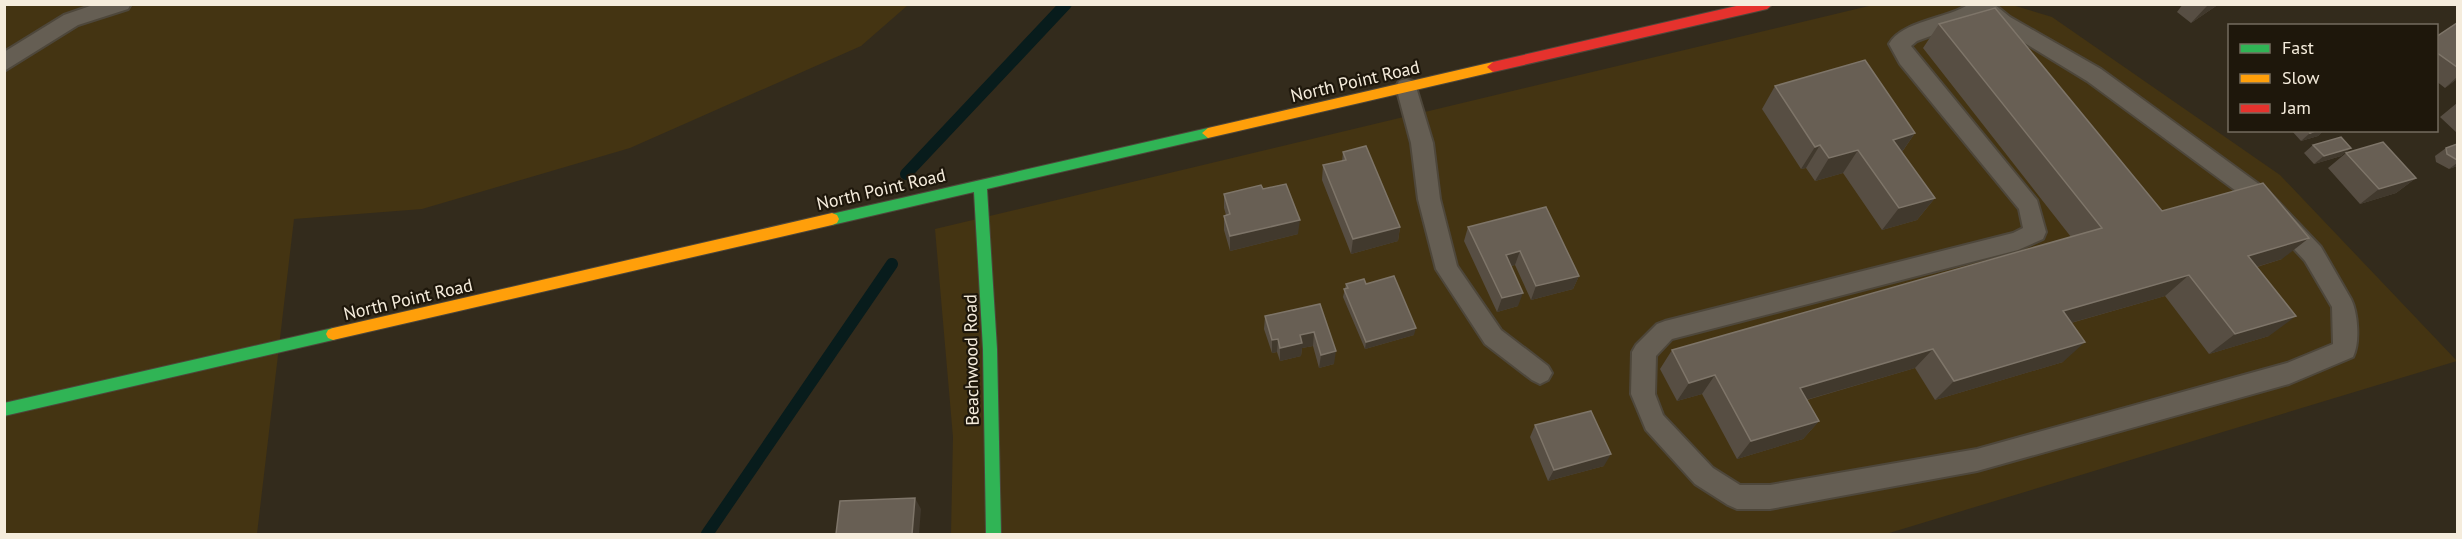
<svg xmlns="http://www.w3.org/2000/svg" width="2462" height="539" viewBox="0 0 2462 539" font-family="'PT Sans',sans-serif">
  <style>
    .built { fill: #443412 }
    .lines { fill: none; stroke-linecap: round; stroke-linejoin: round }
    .stream { stroke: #081c1c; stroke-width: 12 }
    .lane-casing { stroke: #4e473b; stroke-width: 4 }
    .fast-casing { stroke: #4e473b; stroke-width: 2 }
    .slow-casing { stroke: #4e473b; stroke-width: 2 }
    .jam-casing { stroke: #4e473b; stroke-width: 2 }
    .lane { fill: #655e53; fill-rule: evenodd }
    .fast { fill: #30b455; fill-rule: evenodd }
    .slow { fill: #ff9f0a; fill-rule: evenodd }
    .jam { fill: #e5322d; fill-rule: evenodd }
    .wall { fill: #574e43 }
    .shaded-wall { fill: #41392d }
    .building { fill: #685f54; stroke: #7e7569; stroke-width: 1.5 }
    .labels { text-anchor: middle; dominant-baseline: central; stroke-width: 4.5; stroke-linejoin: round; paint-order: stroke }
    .street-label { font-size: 18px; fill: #f5ecdc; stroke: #1e170b }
  </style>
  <rect width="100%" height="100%" fill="#332b1c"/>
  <path class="built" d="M4,5H908L861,46L630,148L422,209L294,219L257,534H5Z
    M1873,5H2012L2052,17L2280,175L2457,361L1886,534H951L953,437L935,229Z"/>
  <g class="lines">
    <path class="stream" d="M906,174L1066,4
      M707,534L892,264"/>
    <g class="lane-casing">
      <path id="lane" d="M96,4H131L128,9L78,25L4,71V52L64,15Z
        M1969,4H1994L2010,17L2101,69L2267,190L2321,247L2351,299C2358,313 2360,343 2353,357L2289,384L1977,471L1770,509H1737L1728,505L1695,484L1646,430L1631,394L1632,352L1636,345L1657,324L1665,321L2013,233L2023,228L2019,209L1900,64L1889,44C1901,21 1950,18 1969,4ZM1982,17L2087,81L2251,202L2305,261L2332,307L2333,344L2287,363L1977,449L1770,485H1740L1713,468L1663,415L1655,394L1656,356L1672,339L2018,250L2043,239L2046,232L2037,200L1911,46L1917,41Z
        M1406,79L1413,81L1416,87L1433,143L1440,199L1457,266L1501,330L1548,366L1552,373L1548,380L1540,384L1532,380L1485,344L1436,269L1418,199L1411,143L1396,87L1399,81Z"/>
    </g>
    <g class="fast-casing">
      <path id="fast" d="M1208,128L1214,133L1208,138L987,189L997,349L1001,534H986L983,349L974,192L832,225L827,223L825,219L827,215Z
        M333,328L338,330L340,334L338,338L333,340L4,416V403Z"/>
    </g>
    <g class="slow-casing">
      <path id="slow" d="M1493,62L1499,67L1493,72L1208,138L1202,133L1208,128Z
        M832,213L837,215L839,219L837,223L832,225L333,340L328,338L326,334L328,330L333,328Z"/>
    </g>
    <g class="jam-casing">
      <path id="jam" d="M1745,4H1773L1767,9L1493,72L1487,67L1493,62Z"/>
    </g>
    <use href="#lane" class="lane"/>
    <use href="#fast" class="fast"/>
    <use href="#slow" class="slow"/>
    <use href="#jam" class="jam"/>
  </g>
  <path class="wall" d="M2183,4H2219L2191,23L2177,12Z
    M2457,23V79L2445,88L2436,81V37Z
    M1939,24L2162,211L2282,259L2257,267L2269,336L2209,354L2165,296L2071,323L2063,362L1935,400L1915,368L1807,400L1819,421L1803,439L1737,459L1702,394L1677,401L1660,369L1672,350L2071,237L1923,48Z
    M1775,86L1915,133L1902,152L1935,198L1917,220L1882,230L1843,173L1815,181L1806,168L1801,169L1762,109Z
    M2457,103V133L2440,117Z
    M2291,130H2324L2318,136L2301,141Z
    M2457,144V166L2449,169L2436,162L2435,156L2446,148Z
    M2313,145L2351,148L2341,156L2314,164L2304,153Z
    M1343,152L1400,227L1398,241L1351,254L1322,180L1323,165L1342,161Z
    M2346,153L2416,178L2396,193L2360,204L2328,168Z
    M1263,189L1298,234L1230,251L1224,230V216L1226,215L1224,208V194Z
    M1468,227L1579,276L1573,289L1531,300L1515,265L1511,266L1518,306L1497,312L1464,241Z
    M1346,284H1366L1414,335L1365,349L1343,297Z
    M1320,304L1334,364L1319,368L1313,346L1302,348L1301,356L1280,361L1277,352L1272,353L1264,329L1265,316Z
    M1535,425L1604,466L1548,481L1530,437Z"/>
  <path class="shaded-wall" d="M2209,4H2219L2191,23L2206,7Z
    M2457,77V79L2445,88Z
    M2318,130H2324L2318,136L2301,141L2310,133Z
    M1915,133L1899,156L1893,140Z
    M1820,145L1806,168L1801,169L1815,147Z
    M2351,148L2341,156L2314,164L2324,156Z
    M1858,150L1843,173L1815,181L1829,158Z
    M2457,163V166L2449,169Z
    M2416,178L2396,193L2360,204L2379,189Z
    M1935,198L1917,220L1882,230L1899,208Z
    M1300,220L1298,234L1230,251V236Z
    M1400,227L1398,241L1351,254L1353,239Z
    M2309,238L2282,259L2223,277L2248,256Z
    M1520,251L1515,265L1501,269L1506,255Z
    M2189,275L2165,296L2042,331L2063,311Z
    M1579,276L1573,289L1531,300L1536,286Z
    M1523,293L1518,306L1497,312L1502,298Z
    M2296,316L2269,336L2209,354L2235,334Z
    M1416,328L1414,335L1365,349L1366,342Z
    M1314,332L1313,346L1302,348L1301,356L1280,361V348L1300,335Z
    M1278,339L1277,352L1272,353V340Z
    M2085,342L2063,362L1935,400L1954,381Z
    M1933,349L1915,368L1785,406L1800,388Z
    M1336,351L1334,364L1319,368L1321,355Z
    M1715,375L1702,394L1677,401L1689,383Z
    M1819,421L1803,439L1737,459L1751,441Z
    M1611,454L1604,466L1548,481L1554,470Z
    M915,498L921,509L919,534H912Z"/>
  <path class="building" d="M1995,8L2162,211L2263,183L2309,238L2248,256L2296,316L2235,334L2189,275L2063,311L2085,342L1954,381L1933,349L1800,388L1819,421L1751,441L1715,375L1689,383L1672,350L2102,228L1939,24Z
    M2457,23V67L2436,52V37Z
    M1865,60L1915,133L1893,140L1935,198L1899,208L1858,150L1829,158L1820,145L1815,147L1775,86Z
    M2308,130H2318L2310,133Z
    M2341,137L2351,148L2324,156L2313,145Z
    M2383,142L2416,178L2379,189L2346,153Z
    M2457,144V160L2447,154L2446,148Z
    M1366,146L1400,227L1353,239L1323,165L1346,160L1343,152Z
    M1286,184L1300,220L1230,236L1224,216L1230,214L1224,194L1261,185L1263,189Z
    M1546,207L1579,276L1536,286L1520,251L1506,255L1523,293L1502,298L1468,227Z
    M1394,276L1416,328L1366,342L1344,289L1348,288L1346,284L1364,279L1366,284Z
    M1320,304L1336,351L1321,355L1314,332L1300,335L1302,343L1280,348L1278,339L1272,340L1265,316Z
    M1591,411L1611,454L1554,470L1535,425Z
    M915,498L912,534H836L840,501Z"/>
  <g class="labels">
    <g class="street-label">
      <text transform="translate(1355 81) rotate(-13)">North Point Road</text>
      <text transform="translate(881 189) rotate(-13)">North Point Road</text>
      <text transform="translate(408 299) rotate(-13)">North Point Road</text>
      <text transform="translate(971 360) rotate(-91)">Beachwood Road</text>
    </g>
  </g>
  <rect width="2462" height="539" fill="none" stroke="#f5ecdc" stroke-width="12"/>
  <rect x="2228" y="24" width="210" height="108" fill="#1e170b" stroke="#746c5f" stroke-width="1.5"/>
  <rect x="2240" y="44" width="30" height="9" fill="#30b455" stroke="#746c5f" stroke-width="1.5"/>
  <text x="2282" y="54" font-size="18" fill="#f5ecdc">Fast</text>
  <rect x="2240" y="74" width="30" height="9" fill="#ff9f0a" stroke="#746c5f" stroke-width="1.5"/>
  <text x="2282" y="84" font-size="18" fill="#f5ecdc">Slow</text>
  <rect x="2240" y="104" width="30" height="9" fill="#e5322d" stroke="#746c5f" stroke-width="1.5"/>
  <text x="2282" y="114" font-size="18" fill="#f5ecdc">Jam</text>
</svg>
